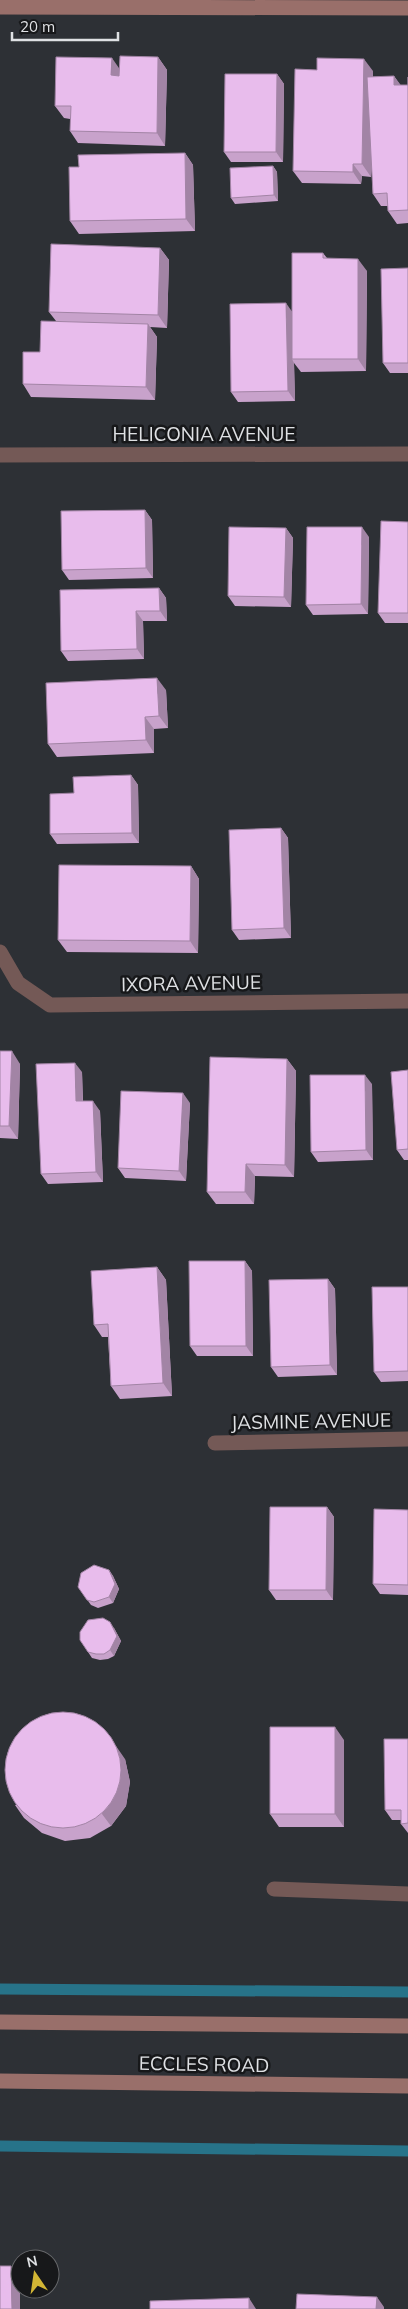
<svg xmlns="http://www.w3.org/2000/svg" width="408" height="2309" viewBox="0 0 408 2309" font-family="Mulish,sans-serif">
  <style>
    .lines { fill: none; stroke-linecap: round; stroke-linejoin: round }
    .stream { stroke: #277389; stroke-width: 11 }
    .street { stroke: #745956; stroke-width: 15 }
    .secondary { stroke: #996f6a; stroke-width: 15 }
    .wall { fill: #c8a2cb }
    .shaded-wall { fill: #a284a5 }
    .building { fill: #e8bcec; stroke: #a284a5 }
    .labels { text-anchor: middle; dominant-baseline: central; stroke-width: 5; stroke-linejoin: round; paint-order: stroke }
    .street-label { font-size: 19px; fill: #dfe1e4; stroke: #17181a }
  </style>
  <rect width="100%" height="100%" fill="#2d3035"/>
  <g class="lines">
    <path class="stream" d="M0,1989L408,1992
      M0,2146L408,2151"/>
    <path class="street" d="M0,455L408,454
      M0,952L18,983L50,1005L408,1001
      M215,1443L408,1439
      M274,1889L408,1894"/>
    <path class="secondary" d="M0,7L408,8
      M0,2022L408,2026
      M0,2081L408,2086"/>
  </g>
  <path class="wall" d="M158,57L167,70L165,146L78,143L70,131V119L64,118L55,106L119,69Z
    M373,71V77L394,76L400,85H408V77V223L397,224L388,211V206H381L373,194L371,163V177L362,176L361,184L302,183L293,171Z
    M277,74L284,84L283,162H231L224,152Z
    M185,153L193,165L195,231L79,234L70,221L79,167Z
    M273,166L277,172L278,201L235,204L231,198Z
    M160,248L169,260L167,328L150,327L157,337L155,400L31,397L23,384L56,321L49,312Z
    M323,253L327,258L367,271L366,371L301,372L294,363L295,401L238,402L231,392L292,311Z
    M408,268V373H390L383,363Z
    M145,510L152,520L153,578L69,580L62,570Z
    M408,522V623H385L378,613Z
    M286,528L293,538L291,607L235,606L228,596Z
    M369,537L368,614L313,615L306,605Z
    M159,588L166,598L167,621H143L144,659L68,661L61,651Z
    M166,690L168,728L154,729V753L57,757L48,744Z
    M131,775L138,785L139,843L57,844L50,834Z
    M281,828L288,838L291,938L239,940L232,930Z
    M191,866L199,879L198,953L67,952L58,940Z
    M0,1051L20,1064L18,1139L0,1138Z
    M287,1059L296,1071L294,1177L255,1176L254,1204H216L207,1192Z
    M408,1070V1160H404L397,1150Z
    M82,1072L83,1101L100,1111L103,1182L48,1184L41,1174Z
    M372,1084L373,1160L318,1162L311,1152Z
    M190,1103L186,1181L125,1178L118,1168Z
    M245,1261L252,1271L253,1356H197L190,1346Z
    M157,1267L166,1280L172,1396L120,1399L111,1386L108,1337H102L94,1325Z
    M328,1279L335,1289L337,1375L278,1377L271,1367Z
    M408,1287V1381L381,1382L374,1372Z
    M327,1507L334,1517L333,1600H276L269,1590Z
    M408,1510V1595L380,1594L373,1584Z
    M109,1570L113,1576L119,1589L113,1603L98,1608L91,1605L78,1587Z
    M114,1628L121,1641L114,1656L108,1659L100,1660L92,1658L80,1640Z
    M408,1739V1833L401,1824V1820H392L385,1810Z
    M344,1740V1827H279L270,1814Z
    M125,1759L130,1782L126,1806L111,1826L90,1838L65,1841L42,1833L24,1818L15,1805Z"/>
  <path class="shaded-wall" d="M158,57L167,70L165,146L157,133Z
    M112,58L121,71L120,88L111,75Z
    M364,59L373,71L371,177L362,164Z
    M277,74L284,84L283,162L276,152Z
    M394,76L403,88L394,85Z
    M185,153L193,165L195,231L186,219Z
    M353,164L362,176L361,184L353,172Z
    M273,166L277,172L278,201L274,195Z
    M160,248L169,260L167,328L158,315Z
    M358,259L367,271L366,371L358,359Z
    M286,303L293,313L292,359L294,363L295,401L288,391Z
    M148,324L157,337L155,400L146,387Z
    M145,510L152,520L153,578L146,568Z
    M362,527L369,537L368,614L361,604Z
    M286,528L293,538L291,607L284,597Z
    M159,588L166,598L167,621L160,611Z
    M136,611L143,621L144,659L137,649Z
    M157,678L166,690L168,728L159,716Z
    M145,717L154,729V753L146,740Z
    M131,775L138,785L139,843L132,833Z
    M281,828L288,838L291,938L284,928Z
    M191,866L199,879L198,953L190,941Z
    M12,1051L20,1064L18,1139L9,1126Z
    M287,1059L296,1071L294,1177L285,1165Z
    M75,1063L82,1072L83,1111L76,1101Z
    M365,1075L372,1084L373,1160L366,1150Z
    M183,1093L190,1103L186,1181L179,1171Z
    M93,1101L100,1111L103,1182L96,1172Z
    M246,1164L255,1176L254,1204L245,1192Z
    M245,1261L252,1271L253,1356L246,1346Z
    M157,1267L166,1280L172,1396L163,1383Z
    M328,1279L335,1289L337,1375L330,1365Z
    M327,1507L334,1517L333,1600L326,1590Z
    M109,1570L113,1576L119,1589L113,1603L109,1597Z
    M110,1622L114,1628L121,1641L114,1656L110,1650Z
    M335,1727L344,1740V1827L335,1814Z
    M116,1746L125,1759L130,1782L126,1806L111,1826L102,1814Z
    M11,2266L20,2278V2309H12Z
    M377,2297L384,2307V2309H376Z
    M249,2298L256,2309H249Z"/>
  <path class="building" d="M120,56L158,57L157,133L70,131L71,106H55L56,57L112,58L111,75L119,76Z
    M317,58L364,59L362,164H353V172L293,171L295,69L317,70Z
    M225,74H277L276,152H224Z
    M394,76V85H408V77V210L388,211L387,193L373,194L367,77Z
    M185,153L186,219L70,221L69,167H79L78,155Z
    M273,166L274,195L231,198L230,168Z
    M51,244L160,248L158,315L49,312Z
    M292,253H323V258L358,259V359H292Z
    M408,268V363H383L381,269Z
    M286,303L288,391L231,392L230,304Z
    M41,321L148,324L146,387L23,384V352H40Z
    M145,510L146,568L62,570L61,511Z
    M381,521L408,522V613H378Z
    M229,527L286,528L284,597L228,596Z
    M307,527H362L361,604L306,605Z
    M159,588L160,611H136L137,649L61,651L60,590Z
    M157,678L159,716L145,717L146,740L48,744L46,683Z
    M131,775L132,833L50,834V794L74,793L73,777Z
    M281,828L284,928L232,930L229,830Z
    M59,865L191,866L190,941L58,940Z
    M0,1051H12L9,1126H0Z
    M210,1057L287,1059L285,1165L246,1164L245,1192H207Z
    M75,1063L76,1101H93L96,1172L41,1174L36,1064Z
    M408,1070V1149L397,1150L391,1072Z
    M310,1075H365L366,1150L311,1152Z
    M121,1091L183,1093L179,1171L118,1168Z
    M189,1261H245L246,1346H190Z
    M157,1267L163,1383L111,1386L108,1324L94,1325L91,1271Z
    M328,1279L330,1365L271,1367L269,1280Z
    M372,1287H408V1371L374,1372Z
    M270,1507H327L326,1590H269Z
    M374,1509L408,1510V1585L373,1584Z
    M94,1565L109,1570L115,1584L109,1597L94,1602L87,1600L78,1587L81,1573Z
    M103,1618L110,1622L117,1636L110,1650L104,1654H96L88,1652L80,1640V1632L88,1620Z
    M5 1770a58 58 0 1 1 116 0a58 58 0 1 1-116 0Z
    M270,1727H335V1814H270Z
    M384,1739H408V1823L401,1824V1810H385Z
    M0,2266H11L12,2309H0Z
    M297,2294L377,2297L376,2309H296Z
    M249,2298V2309H150V2301Z"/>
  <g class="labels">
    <g class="street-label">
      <text x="204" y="434">HELICONIA AVENUE</text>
      <text transform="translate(191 983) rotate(-1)">IXORA AVENUE</text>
      <text transform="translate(311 1421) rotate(-1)">JASMINE AVENUE</text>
      <text transform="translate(204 2064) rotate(1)">ECCLES ROAD</text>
    </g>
  </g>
  <g transform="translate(35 2274) rotate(347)"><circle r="24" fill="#17181a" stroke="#67686b"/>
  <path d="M0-4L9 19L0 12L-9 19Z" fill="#d3b635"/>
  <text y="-8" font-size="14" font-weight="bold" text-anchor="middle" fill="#dfe1e4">N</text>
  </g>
  <path d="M12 32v8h106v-8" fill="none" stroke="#dfe1e4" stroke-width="2.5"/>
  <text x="20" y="32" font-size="15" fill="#dfe1e4" stroke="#17181a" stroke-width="4" paint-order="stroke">20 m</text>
</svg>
